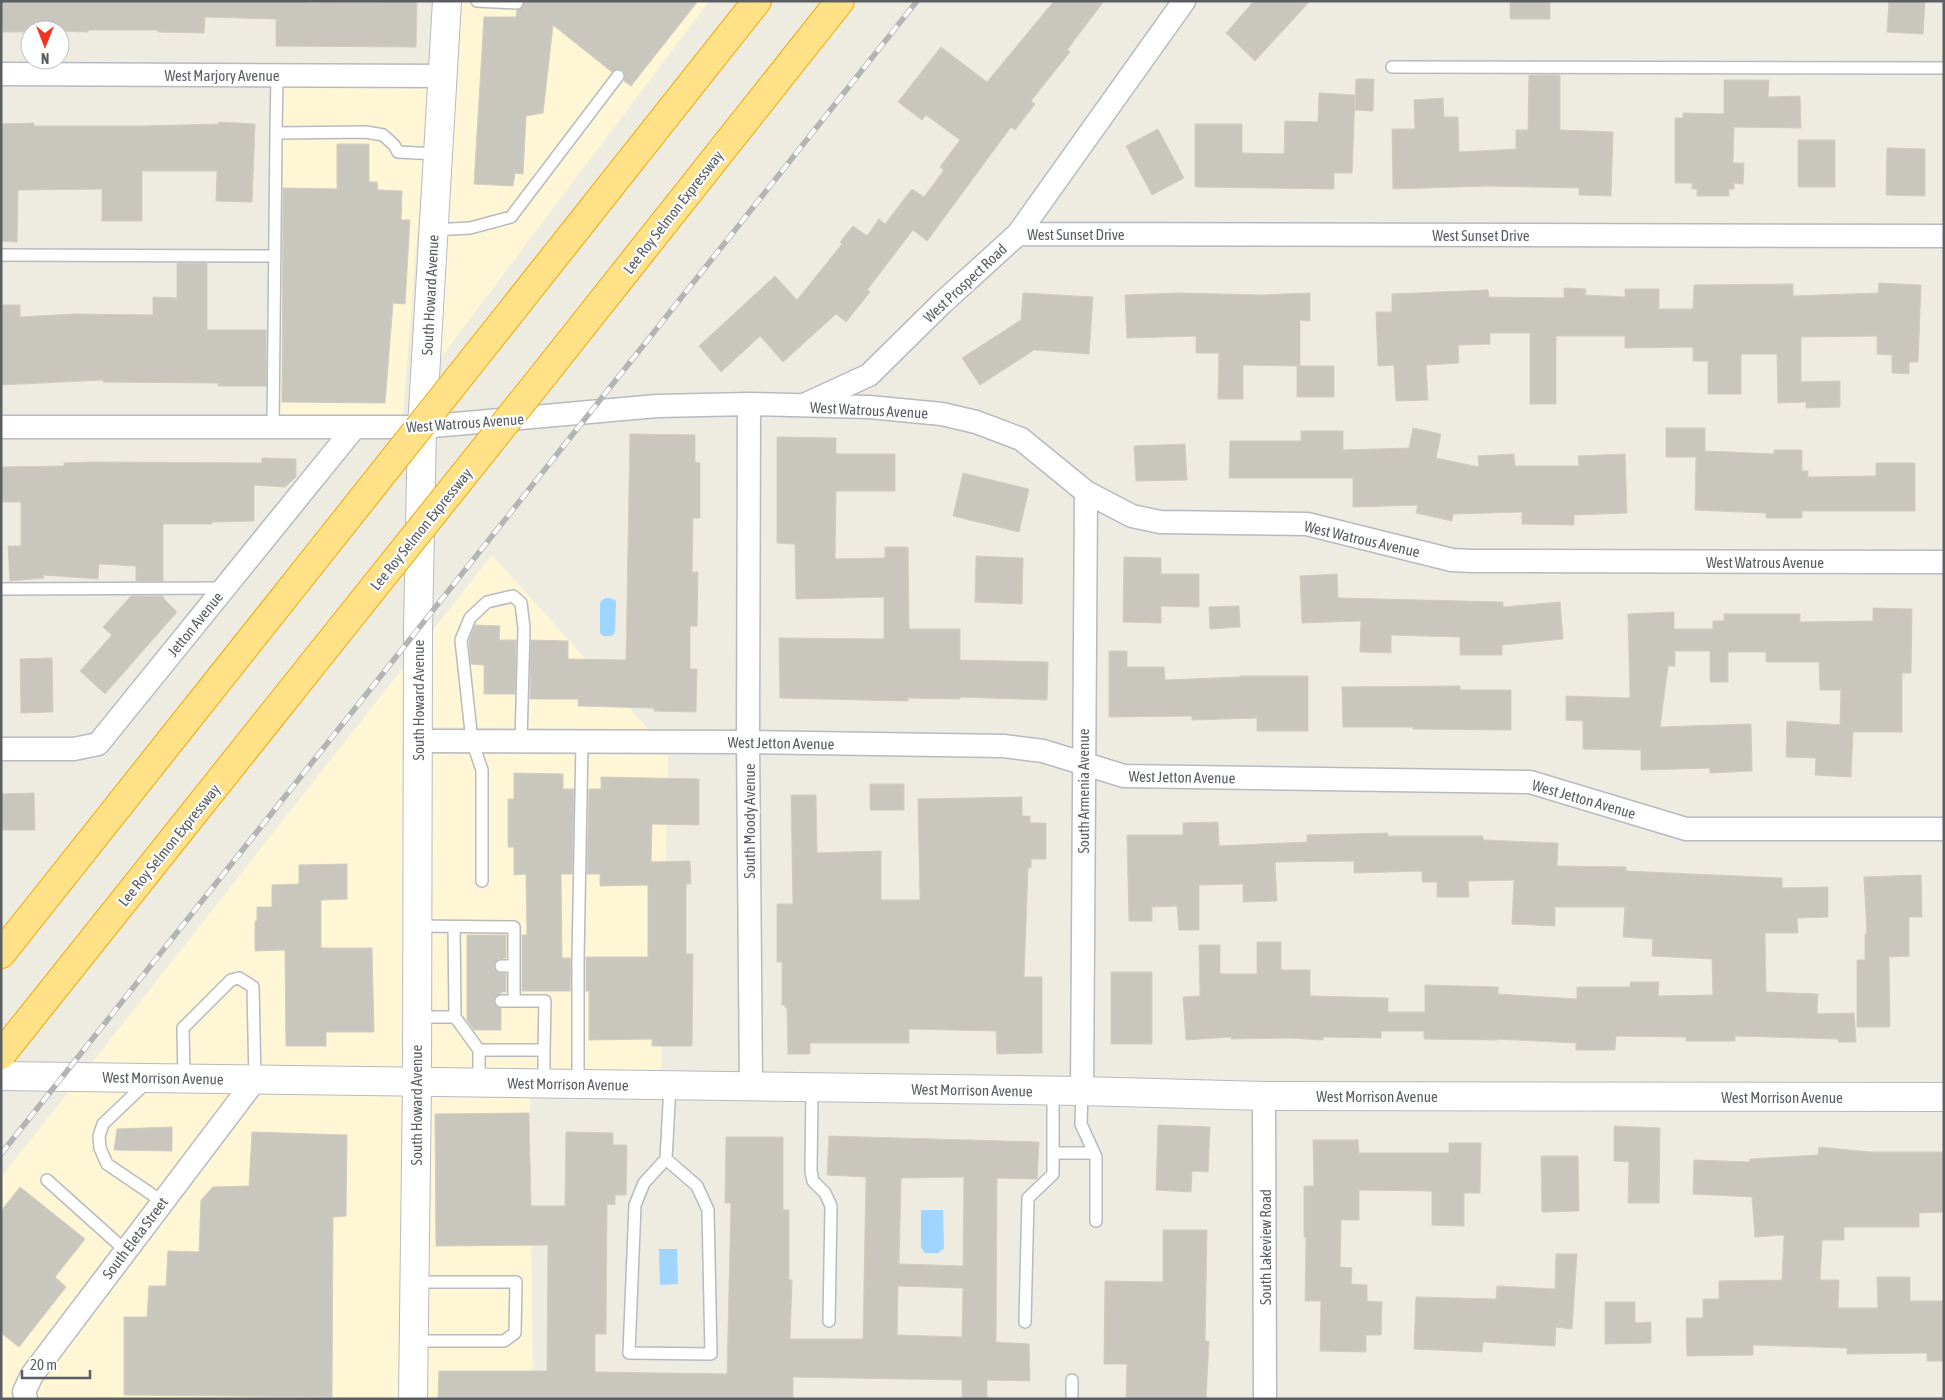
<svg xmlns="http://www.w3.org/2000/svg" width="1945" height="1400" viewBox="0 0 1945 1400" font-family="'Asap Condensed',sans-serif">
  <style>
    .commercial { fill: #fff6d5 }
    .water { fill: #a0d5ff }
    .building { fill: #c9c6be; stroke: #d3cdbf; fill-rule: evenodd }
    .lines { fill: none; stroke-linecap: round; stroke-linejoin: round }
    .service-casing { stroke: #b7babf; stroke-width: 14 }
    .minor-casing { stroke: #b7babf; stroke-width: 25 }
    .tertiary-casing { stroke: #b7babf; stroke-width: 30 }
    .secondary-casing { stroke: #b7bbc1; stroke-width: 30 }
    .motorway-casing { stroke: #efa700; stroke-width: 30 }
    .service { stroke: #fff; stroke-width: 11 }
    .minor { stroke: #fff; stroke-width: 22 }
    .tertiary { stroke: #fff; stroke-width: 28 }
    .secondary { stroke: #fff; stroke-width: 28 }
    .motorway { stroke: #ffe287; stroke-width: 28 }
    .rail-casing { stroke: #b3b4b4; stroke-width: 5.5 }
    .rail { stroke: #fff; stroke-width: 4; stroke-dasharray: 11; stroke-linecap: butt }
    .motorway-bridge-casing { stroke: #efa700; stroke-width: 30; stroke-linecap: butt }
    .motorway-bridge { stroke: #ffe287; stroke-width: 28 }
    .labels { text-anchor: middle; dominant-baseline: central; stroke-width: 4.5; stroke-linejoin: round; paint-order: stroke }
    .street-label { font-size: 15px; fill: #5a5e63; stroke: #fff }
  </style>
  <rect width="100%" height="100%" fill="#eeebe1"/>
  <path class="commercial" d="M459,1H709L437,363Z
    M281,84H429L403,415L276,416Z
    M492,555L648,729L429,727L430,634Z
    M406,664L405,1068L91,1064Z
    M429,754L668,755L661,1073L428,1069Z
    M70,1090L230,1093L23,1366L13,1386V1399H1V1177Z
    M260,1093L405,1094L400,1399H40L36,1393L42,1382Z
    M428,1095L530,1096L533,1399H424Z"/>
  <path class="water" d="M605,598H611L616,601L615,632L612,636H603L600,633V602Z
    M921,1210H943L944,1249L941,1250L939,1253H925L921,1247Z
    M659,1249H677L678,1284L660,1285Z"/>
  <path class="building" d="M1,1H310V3L417,1L416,47L276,46V19L205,17L204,33L158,32V30H88V32L30,30L28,32H1Z
    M524,1H698L631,86L624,81L625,76L623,70L618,69L612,72L553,25L543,113L526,116L523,174L515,173L513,186L474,184L484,17H516L517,10L523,7Z
    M1054,1H1104L1067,50L1070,52L1031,101L1035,104L1015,130L1011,127L927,241L913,230L867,290L870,292L846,322L836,314L783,362L760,336L721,372L699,346L775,276L797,300L842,244L840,242L853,226L867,236L879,219L885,224L912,189L924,197L944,170L940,167L960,140L926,115L922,120L898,102L941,47L987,82Z
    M1254,1H1310L1255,61L1226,33Z
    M1510,1H1550V19H1510Z
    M1889,1H1925L1923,34L1887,32Z
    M1529,75H1560V130L1613,132L1611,196L1579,195V188L1486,186L1393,189L1392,129H1415L1414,100L1443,98L1444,117H1458L1459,152L1516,149V130H1528Z
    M1356,79H1374L1373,111L1355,110Z
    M1724,80H1769L1768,97L1800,96L1801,128L1734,127L1733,163H1744L1743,184L1734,183V189H1729V196H1697V189H1692V183H1675V118H1683V113L1724,114Z
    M1319,93L1355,95L1352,173H1334V189L1195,187V124H1242V153L1284,154L1285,121L1318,122Z
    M219,122L255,124L252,202L216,201L217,171H142V221H102V189L18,190L17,242L1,241V124L34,123V126H143L219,124Z
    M1158,129L1184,178L1152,195L1126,146Z
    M1798,140H1835V187H1798Z
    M337,144H369V182H377L378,190L402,191L401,220H410L405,304L393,303L385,403L282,402L283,188L337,189Z
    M1887,148L1925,149V196L1886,195Z
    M177,263H207V330H266V386H218V383L103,382V380L1,385V305H20V317L74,314L153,315V297L177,298Z
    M1879,283L1921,285L1918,362H1909V374L1892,373V355L1877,354V336L1801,337V382L1840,381V407L1806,408V402L1778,403L1777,354H1741V394H1708V361H1693V347L1625,348V336H1556V404H1530V333H1490V344L1458,345L1459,363L1426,365L1428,400L1396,401L1394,365L1378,366L1376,312H1392V294L1488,290L1489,297L1564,298V288L1586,289L1585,295L1625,297V289H1659V309H1693L1694,285L1793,284V296L1878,293Z
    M1023,293L1093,297L1089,354L1034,350L980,385L962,358L1021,320Z
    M1179,293L1260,295L1310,293V321L1300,320V366H1334V397H1297V366L1243,365V399H1218L1219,353H1196V336L1127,338L1125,295Z
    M1413,428L1441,434L1436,458L1479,467L1478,456L1514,454L1515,466H1579L1578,456L1625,454L1627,513L1574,515V525L1522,524V512L1453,514L1452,521L1416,513L1418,505L1353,507V478H1229L1230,441H1301V431H1343V450L1409,448Z
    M1666,428H1705V451L1774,454V450H1802V471H1808V477L1876,476V463H1915V511H1802V518H1766V513L1695,510L1696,457H1666Z
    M630,434L695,435V462L700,463V518H693L692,572H698L697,626H690V669H697L696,712L654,711V708L578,706V699H530L531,640L568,641V659L626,660Z
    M777,437L836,438V454H895V491H836L835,559L885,558V547H908L909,629H960V660L1048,662L1047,700L960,697V699L908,698V701L780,698L779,638L884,639V597L796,599L795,544L777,543Z
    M1185,444L1187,480L1136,481L1134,446Z
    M262,458L296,459V477L285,487L254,485V521L212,522V524H163V581H136V566L99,564L98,579L43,575L44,578L10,581L8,546H21V502H1V467L64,466V463L92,462L262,463Z
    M963,473L1029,489L1019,532L953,516Z
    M976,556L1023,558L1022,604L975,602Z
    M1124,557L1161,558V574H1199V607L1161,606V623L1123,622Z
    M1337,574L1338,598L1503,602V607L1560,602L1563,639L1502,645V655H1460V637L1391,635V653L1360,652L1361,621L1302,623L1300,576Z
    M131,596H163L164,599L177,612L105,694L80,671L112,635L103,627Z
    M1239,606L1240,627L1210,629L1209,607Z
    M1873,608L1912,609L1911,673H1902V732H1853L1851,777L1815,775L1816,758L1786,757L1787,721L1840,725L1841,690H1820L1819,662H1766V652H1728V682H1710V651H1675V666H1668L1660,727L1751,724L1752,771L1710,773V768L1641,770V750L1583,749V721L1566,720V696L1630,698L1628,614L1674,612V629H1713V621H1724V614H1800V622L1873,621Z
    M475,625L500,626L499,640H516L515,694H484V665L471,664L469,641Z
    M1109,651H1127V667H1164L1165,680L1240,677V676H1308V731H1257V718L1192,720V716L1109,717Z
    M52,658L53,712L21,713L20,659Z
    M1460,686V690H1511V730L1413,729V727H1343L1342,687Z
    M514,773L563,774V789H574L572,874H561L562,958H571L570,991H522V935H527L526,874L514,875V847H508V799H514Z
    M601,777L699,779V825L652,824L651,862L690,861L691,884H686V954H693L692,1046H652V1039L589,1040V991H586V957H648V885L600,886V874H587L589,789H601Z
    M870,784H904V810H870Z
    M34,793L35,830H1V794Z
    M791,795H816L817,853L881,851V900H920L918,799L1022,797V816H1030V823H1046V859H1031V868H1028L1024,977H1042V1053L997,1054L996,1031L909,1029V1043H810V1054H788L787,1008H785V1005H782V962H777V904H793Z
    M1218,822L1219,846L1307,842V835L1388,833V836H1483V840L1558,843L1557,866L1626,867V871L1782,878V888L1828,887V917L1797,918L1798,933H1765L1766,992L1818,994L1817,1014L1854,1013L1856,1042H1838V1039L1735,1036V1041H1686V1037L1616,1036L1615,1050H1576V1043L1497,1039V1040L1424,1039V1031H1381V1038L1323,1037V1040L1289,1038L1231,1039V1037L1186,1040L1183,997L1200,996L1199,945H1220V974H1257V942H1281V970H1310V996L1388,998V1012H1425V985L1498,987V994L1577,999V987H1630V982H1659L1658,996L1713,995L1712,959L1652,956L1653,939L1623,937L1625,907H1555V926L1512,924L1514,880L1468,881L1469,897H1437V882H1422V871L1354,873V861L1275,862L1277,901L1243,902V884L1199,885V930H1179L1177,906L1152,907V921H1129L1127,835H1183V823Z
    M347,864V899L321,900V948H372L374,1032H326V1046H286L285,950L255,951V921H257V907H272V885L299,884V865Z
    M1921,875L1922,917H1909V956L1889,957L1890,1027H1857V960H1865V934H1867L1864,877Z
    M467,935H506V958L498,959L494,966L497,972L506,974V992H501V994L497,995L494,1001L495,1005L501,1008V1030H474L467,1020Z
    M1111,972H1152V1044H1111Z
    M529,1113L531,1206H565L566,1132L613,1133V1145H627L626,1195H615V1205L607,1204L606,1334H595V1372L727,1374L731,1203H725L726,1137H783V1210H789V1280H792L790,1339H863L866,1177L827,1175L829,1136L1039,1142L1037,1179L997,1178L996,1342L1029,1344L1030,1381L987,1380V1399H962V1380L793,1377V1399H438L439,1371H547L548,1245L436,1246L435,1114ZM964,1177L963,1266L899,1264L901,1178ZM898,1286L963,1288L962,1337L897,1335Z
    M1158,1125L1210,1127L1208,1172L1192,1171L1191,1192L1156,1190Z
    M1614,1126L1660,1128L1659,1203H1628L1629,1162L1614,1161Z
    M172,1127V1151L114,1150L117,1129Z
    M252,1132L347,1135L346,1216L333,1217L332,1397L124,1395V1317H147L149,1286H166L168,1251L199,1252L201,1200L213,1187L249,1186Z
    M1313,1140H1358L1359,1153H1449V1143H1481L1480,1193H1464V1226L1432,1225V1191L1359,1190V1220H1341L1340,1267L1352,1268L1351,1284L1367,1285V1301L1382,1302L1381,1335H1366V1352L1320,1351L1321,1301H1305L1306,1237H1304V1186H1314Z
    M1819,1147L1870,1152H1944V1212L1919,1213V1227H1844V1240H1822L1820,1280H1839L1838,1308H1878L1877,1277H1910V1301H1944V1361H1927V1353L1847,1354V1348L1753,1345V1355L1687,1356L1686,1318H1703V1299H1719V1281L1782,1280L1784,1235L1755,1237L1752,1197L1693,1194L1694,1160L1750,1162V1159L1818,1155Z
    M1541,1156H1578L1579,1211L1542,1212Z
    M20,1187L85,1239L55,1277L66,1287L19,1347L1,1333V1211Z
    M1163,1230H1207L1205,1341H1209L1206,1399H1126L1127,1364H1104L1105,1281L1163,1282Z
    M1556,1254H1577L1572,1329L1556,1327L1555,1346L1483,1342L1482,1352L1414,1349L1416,1297L1496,1299L1497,1286L1555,1289Z
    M1605,1302H1635V1323L1651,1322V1343L1605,1344Z"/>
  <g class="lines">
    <g class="service-casing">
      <path id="service" d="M477,1L517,3
        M1392,67L1944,68
        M277,75L276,133L366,132L383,135L394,145L398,152L438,154
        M433,230L470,228L511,217L618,76
        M1,255L275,256
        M273,428L276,133
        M1,589L224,588
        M482,881V770L472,741L461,640L470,618L487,602L513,596L521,603L524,628L521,741
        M417,926L514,927V1001H545L544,1050
        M501,966H514
        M501,1001H514
        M417,1017H455L454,927
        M455,1017L479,1050V1083
        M479,1050H544V1084
        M184,1079L183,1028L231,980L239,978L253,987L255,1080
        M148,1081L103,1124L99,1136L100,1148L107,1164L163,1202
        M578,1084V960L582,741
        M812,1088L811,1171L813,1181L825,1193L831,1206L829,1321
        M1082,1091L1081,1124L1096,1157V1221
        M1053,1153H1094
        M666,1159L697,1186L708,1210L711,1354L629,1353L635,1205L644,1183L666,1159L670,1086
        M47,1180L126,1251
        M414,1282H516L515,1333L504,1341H414
        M1025,1322L1028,1198L1053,1174V1090
        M1072,1399V1380"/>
    </g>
    <g class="minor-casing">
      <path id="minor" d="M1,74L442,76
        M1018,234L1944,236
        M749,404L748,742L751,1087
        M806,404L869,375L942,303L1018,234L1184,1
        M1,427H422L657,406L749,404L869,407L942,414L976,422L1021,439L1086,492L1132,516L1160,522L1307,524L1452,560L1472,561L1944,562
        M417,741L748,742L1004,746L1043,751L1124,776L1530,782L1686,829H1944
        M1,749H74L98,744L354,428
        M1082,1091L1086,492
        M1264,1096L1265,1399
        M26,1399L24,1392L32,1375L255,1080"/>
    </g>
    <g class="tertiary-casing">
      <path id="tertiary" d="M1,1076L1082,1091L1264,1096L1944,1097"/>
    </g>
    <g class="secondary-casing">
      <path id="secondary" d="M413,1399L417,1081L418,629L422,427L447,1"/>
    </g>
    <g class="motorway-casing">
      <path id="motorway" d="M510,313L757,1
        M542,377L840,1
        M1,954L325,546
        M1,1055L323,651"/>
    </g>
    <use href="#service" class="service"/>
    <use href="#minor" class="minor"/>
    <use href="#tertiary" class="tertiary"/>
    <use href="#secondary" class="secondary"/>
    <use href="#motorway" class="motorway"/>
    <g class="rail-casing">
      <path id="rail" d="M1,1154L917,1"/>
    </g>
    <use href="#rail" class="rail"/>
    <g class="motorway-bridge-casing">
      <path id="motorway-bridge" d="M325,546L510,313
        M323,651L542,377"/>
    </g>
    <use href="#motorway-bridge" class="motorway-bridge"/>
  </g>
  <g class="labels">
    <g class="street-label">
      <text x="222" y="75">West Marjory Avenue</text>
      <text transform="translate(673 212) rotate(-52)">Lee Roy Selmon Expressway</text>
      <text x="1076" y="234">West Sunset Drive</text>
      <text x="1481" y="235">West Sunset Drive</text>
      <text transform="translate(965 283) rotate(-43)">West Prospect Road</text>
      <text transform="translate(430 295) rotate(-87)">South Howard Avenue</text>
      <text transform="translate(869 410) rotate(3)">West Watrous Avenue</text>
      <text transform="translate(465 423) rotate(-4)">West Watrous Avenue</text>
      <text transform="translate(421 529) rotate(-51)">Lee Roy Selmon Expressway</text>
      <text transform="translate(1362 539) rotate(13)">West Watrous Avenue</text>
      <text x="1765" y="562">West Watrous Avenue</text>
      <text transform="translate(195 624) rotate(-51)">Jetton Avenue</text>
      <text transform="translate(418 700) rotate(-90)">South Howard Avenue</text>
      <text transform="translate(781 743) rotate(1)">West Jetton Avenue</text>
      <text transform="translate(1182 777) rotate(1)">West Jetton Avenue</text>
      <text transform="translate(1083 791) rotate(-90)">South Armenia Avenue</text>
      <text transform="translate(1584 799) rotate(16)">West Jetton Avenue</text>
      <text transform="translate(749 821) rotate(-90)">South Moody Avenue</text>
      <text transform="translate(169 845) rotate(-51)">Lee Roy Selmon Expressway</text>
      <text transform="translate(163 1078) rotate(1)">West Morrison Avenue</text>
      <text transform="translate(568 1084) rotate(1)">West Morrison Avenue</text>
      <text transform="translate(972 1090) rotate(1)">West Morrison Avenue</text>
      <text x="1377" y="1096">West Morrison Avenue</text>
      <text x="1782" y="1097">West Morrison Avenue</text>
      <text transform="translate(416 1105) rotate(-90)">South Howard Avenue</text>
      <text transform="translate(135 1238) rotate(-53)">South Eleta Street</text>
      <text transform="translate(1265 1247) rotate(-90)">South Lakeview Road</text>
    </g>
  </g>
  <rect width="1945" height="1400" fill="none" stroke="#5a5e63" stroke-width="5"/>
  <g transform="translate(45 45) rotate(180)"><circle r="24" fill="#ffffff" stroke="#bdbfc1"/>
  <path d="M0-4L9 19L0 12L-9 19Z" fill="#f43422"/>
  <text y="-8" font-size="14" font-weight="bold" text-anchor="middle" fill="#5a5e63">N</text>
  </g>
  <path d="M22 1370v8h68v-8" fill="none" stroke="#5a5e63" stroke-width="2.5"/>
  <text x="30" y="1370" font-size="15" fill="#5a5e63" stroke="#ffffff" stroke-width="4" paint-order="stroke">20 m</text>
</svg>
